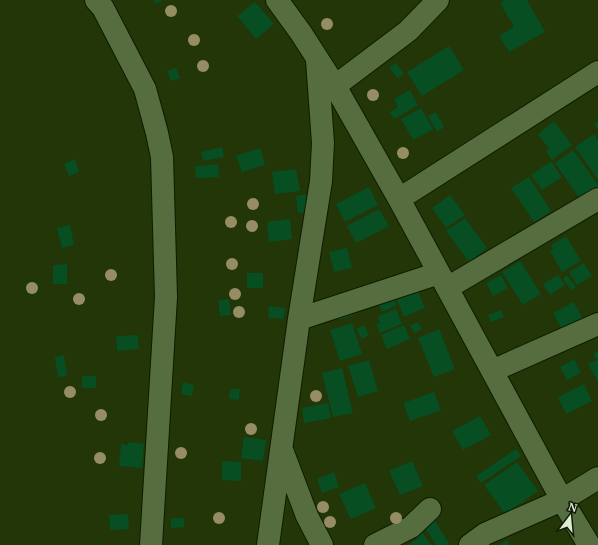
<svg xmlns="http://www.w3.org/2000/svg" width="598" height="545" viewBox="0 0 598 545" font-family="'Noto Serif',serif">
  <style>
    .building { fill: #074e22 }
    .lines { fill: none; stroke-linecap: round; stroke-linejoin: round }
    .minor-casing { stroke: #0e1c00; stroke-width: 24 }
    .minor { stroke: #566d3f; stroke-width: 22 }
    .tree { fill: #968d64 }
  </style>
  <rect width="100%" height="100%" fill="#223607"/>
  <path class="building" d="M154,0H163L156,4Z
    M505,0H527L545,32L509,52L499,36L514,27L500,3Z
    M255,2L274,24L256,39L237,16Z
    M449,46L464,70L422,96L407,72Z
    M396,63L404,74L397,78L389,67Z
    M176,68L180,78L171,81L167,71Z
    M410,90L418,105L394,119L390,112L398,107L394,99Z
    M421,108L433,129L413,140L401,119Z
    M436,112L444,127L437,132L428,116Z
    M554,121L572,145L552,160L546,151L549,149L538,134Z
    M598,122V128L597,129L594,124Z
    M594,134L598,140V180L575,147Z
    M222,147L224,157L203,161L201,152Z
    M260,148L265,165L242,172L236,156Z
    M573,150L598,185V187L580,199L555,163Z
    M75,159L79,172L69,176L64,164Z
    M551,161L562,177L542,190L531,175Z
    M218,164L219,177L196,178L195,166Z
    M296,169L300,191L275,194L272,172Z
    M529,177L551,211L534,222L511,188Z
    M369,187L378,205L345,222L336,204Z
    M306,194L309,212L298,213L296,196Z
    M450,195L465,215L446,228L432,208Z
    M379,209L389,226L356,243L347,226Z
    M465,218L487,248L469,262L446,231Z
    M290,219L292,239L269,242L267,222Z
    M70,225L74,245L62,248L57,228Z
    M566,236L581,261L562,272L550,251L553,249L551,245Z
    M347,248L352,268L334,272L329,252Z
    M520,261L541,294L523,305L502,272Z
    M584,263L592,276L577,285L569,272Z
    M67,264V284H53V265Z
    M247,273H263V288H247Z
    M501,275L508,288L493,296L486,283Z
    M558,275L565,285L550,295L543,284Z
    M567,275L576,287L571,290L563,279Z
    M417,289L425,308L404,317L396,298Z
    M391,292L397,305L382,312L376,299Z
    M229,299L231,315L220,316L218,300Z
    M574,302L586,325L565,335L553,313Z
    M269,306L285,308L284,319L268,318Z
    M350,306L353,315L339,320L335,312Z
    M396,309L402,324L380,333L376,324L380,323L378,316Z
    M501,310L504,317L491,322L488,315Z
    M418,322L422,329L414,333L410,326Z
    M352,323L362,354L340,361L330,330Z
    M364,325L369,335L362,339L356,329Z
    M404,325L410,339L387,349L381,335Z
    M439,329L455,369L434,377L418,338Z
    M138,335L139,349L117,351L116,336Z
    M598,350V382L588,364L597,360L593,354Z
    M64,355L67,376L58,377L55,357Z
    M574,359L581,373L567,380L560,367Z
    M369,360L378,391L358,397L348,366Z
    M342,368L353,413L333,417L322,373Z
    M82,376H96V388H82Z
    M183,382L194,385L192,396L181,394Z
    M584,384L592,401L566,414L558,397Z
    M230,389H240L239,400L229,399Z
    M434,392L441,410L410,421L403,403Z
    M328,403L331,418L304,423L302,408Z
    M480,416L491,435L463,450L452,431Z
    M244,437L266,440L263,461L241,458Z
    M128,442L144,444L142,468L119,466L121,444L128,445Z
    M516,449L521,456L481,483L476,476Z
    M222,461L241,462V481L222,480Z
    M412,461L423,486L400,495L389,471Z
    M517,462L538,491L505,514L484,485Z
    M334,472L339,487L322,493L317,479Z
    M365,483L376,508L351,519L339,494Z
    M128,514L129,529L110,530L109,515Z
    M431,515L450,545H436L421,521Z
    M171,518H184V527L171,528Z
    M418,526L431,545H408L417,539L411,531Z
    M507,540L510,545H499Z"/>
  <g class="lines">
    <g class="minor-casing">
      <path id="minor" d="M96,0L103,8L145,89L157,133L162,157L166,297L151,545
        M277,0L301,33L335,86L399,199L562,500L589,545
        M335,86L408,31L438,0
        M399,199L598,72
        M447,288L598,199
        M299,319L439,273
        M492,371L598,324
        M282,450L307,516L322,545
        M268,545L299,319L321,181L323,143L317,60
        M375,545L411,527L430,509
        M470,545L485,534L562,500L598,478"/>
    </g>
    <use href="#minor" class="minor"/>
  </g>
  <g class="tree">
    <circle cx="171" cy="11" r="6"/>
    <circle cx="327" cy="24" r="6"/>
    <circle cx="194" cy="40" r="6"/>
    <circle cx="203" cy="66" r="6"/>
    <circle cx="373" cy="95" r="6"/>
    <circle cx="403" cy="153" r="6"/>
    <circle cx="253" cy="204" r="6"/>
    <circle cx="231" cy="222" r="6"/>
    <circle cx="252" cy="226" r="6"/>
    <circle cx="232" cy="264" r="6"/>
    <circle cx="111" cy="275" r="6"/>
    <circle cx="32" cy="288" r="6"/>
    <circle cx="235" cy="294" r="6"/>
    <circle cx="79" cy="299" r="6"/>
    <circle cx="239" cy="312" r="6"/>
    <circle cx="70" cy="392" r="6"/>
    <circle cx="316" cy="396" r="6"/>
    <circle cx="101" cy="415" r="6"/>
    <circle cx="251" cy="429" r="6"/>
    <circle cx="181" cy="453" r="6"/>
    <circle cx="100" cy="458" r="6"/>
    <circle cx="323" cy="507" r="6"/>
    <circle cx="219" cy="518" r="6"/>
    <circle cx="396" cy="518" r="6"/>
    <circle cx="330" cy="522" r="6"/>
  </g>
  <g transform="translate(570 517) rotate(16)" stroke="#121b08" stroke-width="3" paint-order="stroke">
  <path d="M0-3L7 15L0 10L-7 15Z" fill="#ddebd2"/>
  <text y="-6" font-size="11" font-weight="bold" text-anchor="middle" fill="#ddebd2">N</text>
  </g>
</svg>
